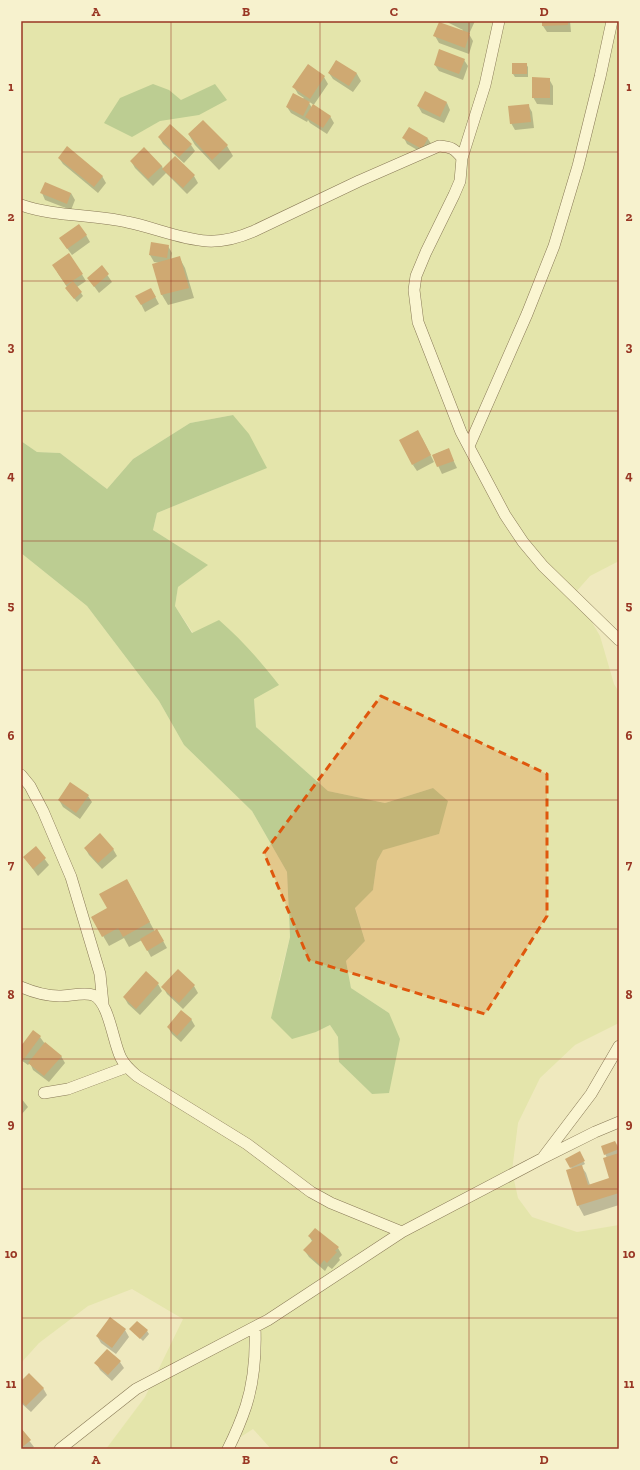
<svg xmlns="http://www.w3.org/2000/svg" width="640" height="1470" viewBox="0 0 640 1470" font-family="'Zilla Slab',serif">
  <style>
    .farmland { fill: #e4e5ab }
    .green { fill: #bccd92 }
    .shadow { fill: #0003; fill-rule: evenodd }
    .building { fill: #cfa972 }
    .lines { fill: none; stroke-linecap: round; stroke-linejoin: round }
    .street-casing { stroke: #887956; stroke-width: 12 }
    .street { stroke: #faf5d1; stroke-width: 11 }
    .marked { fill: #df570d; fill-opacity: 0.2; stroke: #df570d; stroke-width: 3; stroke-dasharray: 8 5; stroke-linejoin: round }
    .grid { fill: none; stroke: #993724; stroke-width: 1; stroke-opacity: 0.55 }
    .neatline { fill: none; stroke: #993724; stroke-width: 1.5 }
    .grid-label { font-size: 13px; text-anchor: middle; font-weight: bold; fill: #993724 }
  </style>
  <rect width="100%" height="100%" fill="#efe9be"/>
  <path class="farmland" d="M21,21H619V561L590,576L575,593L600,636L614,684L619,692V1023L575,1045L540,1078L518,1123L512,1171L518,1198L532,1217L577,1232L619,1225V1449H271L253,1429L222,1449H106L145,1397L183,1319L132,1289L88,1306L39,1343L21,1363V553L87,606L159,701L184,745L252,811L287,872L290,937L279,980L316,1032L330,1025L338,1037L339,1062L372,1094L389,1013L351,988L346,961L365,941L355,907L373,890L377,861L383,849L439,834L433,788L385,803L328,791L256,727L254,699L193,633L175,606L178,587L207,565L153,530L157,513L235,481L233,415L190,423L133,459L107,489L60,453L37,452L21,441Z"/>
  <path class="green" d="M153,84L169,90L181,100L215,84L227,100L199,115L160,121L132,137L104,123L120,98Z
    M233,415L249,434L267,468L235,481L157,513L153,530L208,565L178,587L175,606L192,633L219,620C242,640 261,662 279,685L254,699L256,727L328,791L385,803L433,788L448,801L439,834L383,850L377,861L373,890L355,908L365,941L346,961L351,988L389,1013L400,1039L389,1093L372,1094L339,1062L338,1037L330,1025L316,1032L292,1039L271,1018L290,937L287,872L252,811L184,745L159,701L87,606L21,553V441L37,452L60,453L107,489L133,459L190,423Z"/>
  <path class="shadow" d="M445,21H475L469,34L473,41L469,54L439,43L435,36L462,31L463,30Z
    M543,21H570L571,32H547L543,26Z
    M464,60L468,66L463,80L439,71L435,65Z
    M336,61L357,74L361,81L353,92L333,79L329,73Z
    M526,64L528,67V77H515L513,74Z
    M324,77L328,84L313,106L330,116L334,123L327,134L310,123L308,120L307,122L291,113L287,107L304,98L298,94L294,87ZM308,101L314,105L312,108Z
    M549,79L553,86V105L537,104L533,97Z
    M447,103L450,110L444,123L422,113L418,106Z
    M528,105L532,112L534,128L515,130L511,123Z
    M189,135L227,146L233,156L219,170L195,145Z
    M159,137L191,145L195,151L184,163L163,144Z
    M404,138L428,139L432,145L426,155L407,144Z
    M59,158L102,176L106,183L98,193L63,164Z
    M131,161L162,166L163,169L194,176L198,183L187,194L166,173L153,186L135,168Z
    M42,193H71L75,200L71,210L45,200Z
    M86,235L90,242L72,255L64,244Z
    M168,246L172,253L171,260L179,257L185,268L194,298L168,305L162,295L153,265L160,263L154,262L150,255Z
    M69,254L86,281L77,287L83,296L77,302L68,291L67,287L57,272Z
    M102,267L112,282L99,293L88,278Z
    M151,289L159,304L145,312L137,296Z
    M422,438L434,462L417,471L413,465Z
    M448,449L457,468L442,474L433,455Z
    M88,796L92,802L80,819L63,807L59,800Z
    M36,847L49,865L38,876L24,857Z
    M85,848L113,849L117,856L102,869L89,855Z
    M133,891L155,932L157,930L167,948L151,957L142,940L129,947L124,938L109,946L92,917L108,909Z
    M178,971L194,986L198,993L183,1009L167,994L163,987Z
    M158,984L162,991L140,1015L128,1004L124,997Z
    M191,1019L195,1026L181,1042L172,1034L168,1027Z
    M33,1032L40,1037L45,1044L61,1056L65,1063L49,1082L33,1070L30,1063L28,1065L21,1060V1048Z
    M21,1098L28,1107L21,1115Z
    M617,1145L619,1151V1205L584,1216L578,1205L572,1169L567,1159L579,1153L585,1164L581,1166L586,1173L590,1185L610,1179L607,1158L602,1147Z
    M309,1236L338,1248L342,1255L339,1258L340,1260L332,1269L328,1266L325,1271L309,1257L305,1251L312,1241Z
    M131,1329L147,1331L149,1334L143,1341Z
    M125,1330L129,1337L116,1354L101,1343L97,1336Z
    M120,1362L124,1368L112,1381L100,1370L96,1363Z
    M21,1382L43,1388L47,1395L31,1412L21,1403Z
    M21,1430L34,1447L31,1449H21Z"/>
  <path class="building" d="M542,21H568V25L542,26Z
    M439,22L470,33L465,48L433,36Z
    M439,49L465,59L459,74L434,65Z
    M336,60L357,73L349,86L328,73Z
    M512,63H527V74H512Z
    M308,64L325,76L310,99L292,87Z
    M532,77L550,78V98H532Z
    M425,91L447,102L440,117L417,106Z
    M293,93L310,102L303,116L286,107Z
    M313,104L331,116L323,128L305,117Z
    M529,104L531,122L510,124L508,106Z
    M203,120L228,145L212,160L188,134Z
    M170,124L192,144L179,157L158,137Z
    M409,127L428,138L422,149L402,138Z
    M67,146L103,176L94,187L58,158Z
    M144,147L162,166L148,179L130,161Z
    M175,156L195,175L183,188L162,169Z
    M45,182L71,193L67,204L40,193Z
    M79,224L87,235L67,249L59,238Z
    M151,242L169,245L167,258L149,255Z
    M69,253L83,274L66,285L52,265Z
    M180,256L189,288L161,295L152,264Z
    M102,265L109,274L94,287L87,278Z
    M73,281L82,292L74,299L65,288Z
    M151,288L156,297L141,305L135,296Z
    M418,430L431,455L412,465L399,440Z
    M449,448L454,461L437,467L432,455Z
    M70,782L89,795L76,813L58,800Z
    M100,833L114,849L98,863L84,848Z
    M36,846L46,858L33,869L23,857Z
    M127,879L150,922L123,937L118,928L102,937L91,917L107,908L99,894Z
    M157,929L164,941L147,951L140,939Z
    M178,969L195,985L179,1003L161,987Z
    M146,971L159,983L136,1009L123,997Z
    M181,1010L192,1019L177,1036L167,1027Z
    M33,1030L41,1036L24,1059L21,1057V1046Z
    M45,1042L62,1056L44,1076L28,1063Z
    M615,1141L619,1149L604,1155L601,1146Z
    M580,1151L585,1161L570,1168L565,1159Z
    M619,1153V1193L577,1206L566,1170L582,1165L588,1185L609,1178L603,1158Z
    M315,1228L339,1247L335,1251L337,1252L327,1263L324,1260L320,1265L303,1250L313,1240L308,1236Z
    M110,1317L126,1329L112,1348L96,1336Z
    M137,1321L148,1330L140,1339L129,1329Z
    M107,1349L121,1361L108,1375L94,1363Z
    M29,1373L44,1388L26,1406L21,1401V1381Z
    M21,1428L31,1440L21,1448Z"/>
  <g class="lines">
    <g class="street-casing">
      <path id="street" d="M462,158L485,85L499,21
        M21,205C55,217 92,214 127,222C153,227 179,239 207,241C223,242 240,237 254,231L359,181L439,146C451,147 454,148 462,158L460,181L454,195L426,252L416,276L414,290L418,322L461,432L505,515L523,542L543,566L619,640
        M469,446L527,314L554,246L578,166L600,77L612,21
        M21,775L30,786L43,811L71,877L100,974L103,1004
        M21,987C33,992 46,996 59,996C70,996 83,992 93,995C109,1001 113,1043 121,1058C125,1066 130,1070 137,1076L247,1144L311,1192L331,1203L402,1232
        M44,1093L68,1089L127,1067
        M544,1156L591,1094L619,1046
        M60,1449L136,1389L268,1320L402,1232L543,1158L595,1132L619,1122
        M228,1449C235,1435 241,1421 246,1406C254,1381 256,1354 255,1327"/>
    </g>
    <use href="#street" class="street"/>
  </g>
  <path class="marked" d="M381,696L547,774V916L485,1014L309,960L264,853Z"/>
  <path class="grid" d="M171,21V1449M320,21V1449M469,21V1449M21,152H619M21,281H619M21,411H619M21,541H619M21,670H619M21,800H619M21,929H619M21,1059H619M21,1189H619M21,1318H619"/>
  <rect width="640" height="1470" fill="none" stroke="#f7f2ce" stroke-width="44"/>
  <rect x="22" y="22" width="596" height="1426" class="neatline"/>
  <g class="grid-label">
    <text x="96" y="16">A</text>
    <text x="246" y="16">B</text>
    <text x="394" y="16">C</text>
    <text x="544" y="16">D</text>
    <text x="11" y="91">1</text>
    <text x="629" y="91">1</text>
    <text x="11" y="221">2</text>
    <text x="629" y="221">2</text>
    <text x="11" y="351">3</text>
    <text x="629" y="351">3</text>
    <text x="11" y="480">4</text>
    <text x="629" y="480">4</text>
    <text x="11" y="610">5</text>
    <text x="629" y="610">5</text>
    <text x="11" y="740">6</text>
    <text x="629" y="740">6</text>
    <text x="11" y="869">7</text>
    <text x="629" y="869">7</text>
    <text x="11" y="999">8</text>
    <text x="629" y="999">8</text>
    <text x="11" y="1128">9</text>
    <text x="629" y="1128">9</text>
    <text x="11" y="1258">10</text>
    <text x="629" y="1258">10</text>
    <text x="11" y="1388">11</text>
    <text x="629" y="1388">11</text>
    <text x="96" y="1464">A</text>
    <text x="246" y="1464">B</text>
    <text x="394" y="1464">C</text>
    <text x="544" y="1464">D</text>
  </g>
</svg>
